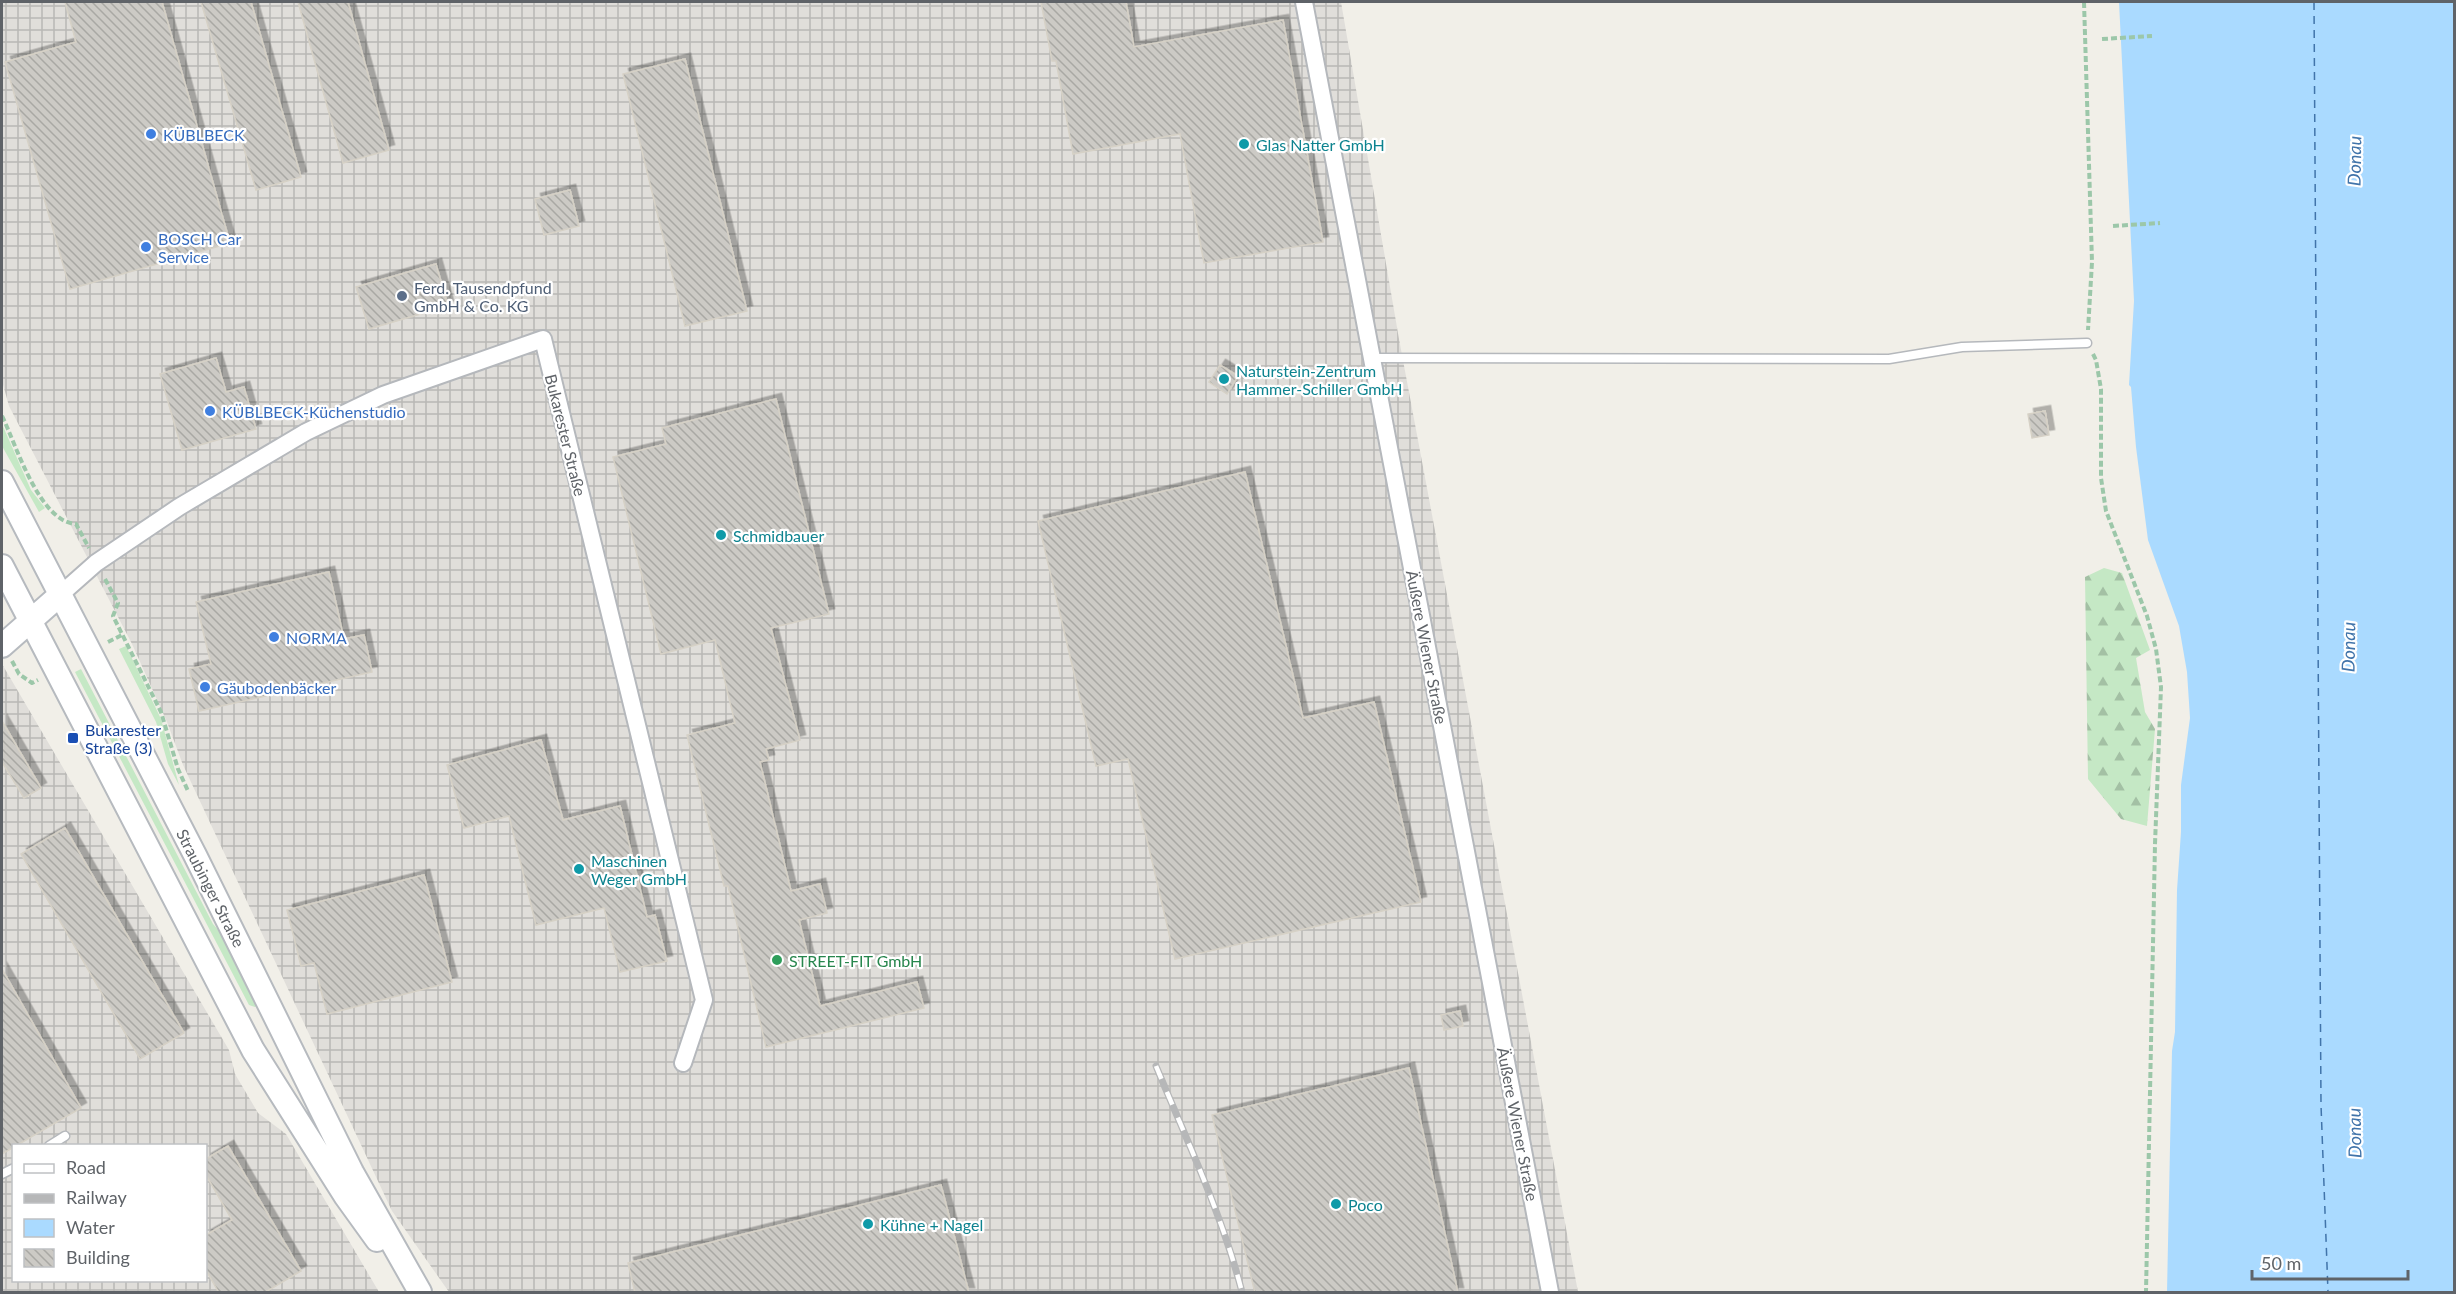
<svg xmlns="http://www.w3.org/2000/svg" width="2456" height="1294" viewBox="0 0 2456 1294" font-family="Lato,sans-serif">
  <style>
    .industrial { fill: url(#industrial-grid); fill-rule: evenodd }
    .grass { fill: #c5e8c5 }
    .forest { fill: url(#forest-firs) }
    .water { fill: #aadaff }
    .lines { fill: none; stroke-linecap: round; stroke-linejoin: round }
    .ferry { stroke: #4174aa; stroke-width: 1.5; stroke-dasharray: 8 6; stroke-linecap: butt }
    .building { fill: url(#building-back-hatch); stroke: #d6d1c6; stroke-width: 1.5; filter: url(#shadow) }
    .lane-casing { stroke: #b5b8bc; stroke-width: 11 }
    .street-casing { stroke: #b5b8bc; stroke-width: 20 }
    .secondary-casing { stroke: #b6babf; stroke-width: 26 }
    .path { stroke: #9cc7a9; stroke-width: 4; stroke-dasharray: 6 3; stroke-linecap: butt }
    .lane { stroke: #fff; stroke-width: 8 }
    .street { stroke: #fff; stroke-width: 16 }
    .secondary { stroke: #fff; stroke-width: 22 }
    .rail-casing { stroke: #b6b7b8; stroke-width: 7 }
    .rail { stroke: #fff; stroke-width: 4.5; stroke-dasharray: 14; stroke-linecap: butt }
    .shop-dot { fill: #3f7fe0; stroke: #fff; stroke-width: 2 }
    .culture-dot { fill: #0f9aa8; stroke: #fff; stroke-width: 2 }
    .service-dot { fill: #5c6f8a; stroke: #fff; stroke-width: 2 }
    .transit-dot { fill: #1a4fb4; stroke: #fff; stroke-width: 2 }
    .leisure-dot { fill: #2e9e5b; stroke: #fff; stroke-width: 2 }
    .labels { text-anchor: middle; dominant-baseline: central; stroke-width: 4.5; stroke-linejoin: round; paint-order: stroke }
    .shop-label { font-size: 16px; fill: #366cbe; stroke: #fff; text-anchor: start }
    .culture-label { font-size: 16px; fill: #0d838f; stroke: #fff; text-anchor: start }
    .service-label { font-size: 16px; fill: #4e5e75; stroke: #fff; text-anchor: start }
    .street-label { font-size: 16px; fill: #5f6368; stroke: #fff }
    .transit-label { font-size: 16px; fill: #164399; stroke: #fff; text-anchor: start }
    .leisure-label { font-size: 16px; fill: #27864d; stroke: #fff; text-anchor: start }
    .water-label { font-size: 18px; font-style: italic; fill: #4174aa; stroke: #fff }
  </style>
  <defs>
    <pattern id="industrial-grid" width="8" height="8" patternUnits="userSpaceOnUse" patternTransform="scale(1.5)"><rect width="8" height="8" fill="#e0deda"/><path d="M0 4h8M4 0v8" fill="none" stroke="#b9b8b5"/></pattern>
    <pattern id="forest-firs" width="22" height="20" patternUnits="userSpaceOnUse" patternTransform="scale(1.5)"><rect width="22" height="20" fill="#c5e8c5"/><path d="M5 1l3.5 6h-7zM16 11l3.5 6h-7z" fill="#a3c0a4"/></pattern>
    <pattern id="building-back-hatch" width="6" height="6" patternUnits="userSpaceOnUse" patternTransform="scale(1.5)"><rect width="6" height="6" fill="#cccac5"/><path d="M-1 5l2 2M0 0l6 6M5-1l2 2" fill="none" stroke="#a9a8a4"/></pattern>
    <filter id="shadow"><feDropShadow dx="5.5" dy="-5.5" stdDeviation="0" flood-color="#0004"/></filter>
  </defs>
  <rect width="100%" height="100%" fill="#f1efe8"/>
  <path class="industrial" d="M2,2H1341L1399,339L1578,1292H449L392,1211L183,765L167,722L132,644L9,406L2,381Z
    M2,664L229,1050L235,1074L258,1113L286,1134L379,1292H2ZM14,1146H206V1280H14Z"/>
  <path class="grass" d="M2,424L31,490L45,508L39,512L2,446Z
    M126,646L161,719L179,785L168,764L156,722L119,649Z
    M81,669L213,924L240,955L262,1001L255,1007L249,1005L75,672Z"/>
  <path class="forest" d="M2104,568L2122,573L2150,650L2136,658L2145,712L2155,729L2147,826L2121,819L2088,779L2085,577Z"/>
  <path class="water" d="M2119,2H2454V1292H2167L2172,1051L2175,1032L2177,890L2181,832V785L2190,718L2187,672L2179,626L2148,540L2136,447L2131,387L2129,385L2134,301Z"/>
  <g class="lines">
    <path class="ferry" d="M2314,2L2321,1105L2328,1292"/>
  </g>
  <path class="building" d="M65,2H162L230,243L70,289L5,62L76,42Z
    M201,2H251L301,177L256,190Z
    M298,2H348L389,150L343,163Z
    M1041,2H1126L1134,47L1283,20L1323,242L1204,263L1180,134L1073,154L1056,61H1052Z
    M685,59L747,311L685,326L623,74Z
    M570,190L579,226L544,235L535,199Z
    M436,264L448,306L369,329L356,287Z
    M216,358L226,392L244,387L256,429L182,450L160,374Z
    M1220,365L1238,376L1227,394L1209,382Z
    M776,399L829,614L771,628L800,740L766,749L769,760L760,762L791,891L820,884L827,913L799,920L820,1006L917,982L924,1008L766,1047L728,886H724L687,735L735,723L715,640L661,654L613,457L666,444L662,428Z
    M2045,411L2049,435L2032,438L2028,414Z
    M1245,472L1303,718L1374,702L1421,902L1175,959L1128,759L1096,766L1038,521Z
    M329,572L344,639L364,635L372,672L199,711L189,669L211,664L196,602Z
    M2,721L41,788L24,798L2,762Z
    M541,740L563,820L620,806L647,917L655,915L667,961L620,972L604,908L536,925L509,816L464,828L447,765Z
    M65,828L184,1033L140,1059L21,854Z
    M424,875L452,982L327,1014L314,963L301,966L287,910Z
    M2,969L81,1108L2,1154Z
    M1460,1011L1463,1026L1444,1030L1441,1015Z
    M1409,1068L1458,1293H1255L1212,1115Z
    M228,1146L301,1271L264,1293H219L206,1270V1235L232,1220L206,1175V1159Z
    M941,1185L969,1293H635L628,1263Z"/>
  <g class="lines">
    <g class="lane-casing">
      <path id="lane" d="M1372,358L1889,359L1962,347L2087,343
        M49,1146L65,1136
        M2,1174L14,1168"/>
    </g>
    <g class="street-casing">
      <path id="street" d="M1304,2L1550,1292
        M61,594L96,563L179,507L306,432L383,395L543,339L704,1000L683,1063"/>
    </g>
    <g class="secondary-casing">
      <path id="secondary" d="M2,482L195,855L352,1172L420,1292
        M2,566L253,1050L346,1197L377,1240
        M2,646L61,594"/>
    </g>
    <path class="path" d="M2084,2L2092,262L2088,330
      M2102,39L2152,36
      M2113,226L2160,223
      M2093,354L2096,360L2101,389V478L2106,511L2147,616L2156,649L2161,687L2155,844L2146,1292
      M2,416C16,444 39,522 76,524L89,548
      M105,579L118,603L113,616L161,712L178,769L188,791
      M108,642L124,634
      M12,661L19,674L32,683L38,680"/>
    <use href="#lane" class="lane"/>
    <use href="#street" class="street"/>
    <use href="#secondary" class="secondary"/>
    <g class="rail-casing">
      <path id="rail" d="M1156,1066C1187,1141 1222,1214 1242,1292"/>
    </g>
    <use href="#rail" class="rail"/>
  </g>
  <g class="shop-dot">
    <circle cx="151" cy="134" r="6"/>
    <circle cx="146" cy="247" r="6"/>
    <circle cx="210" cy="411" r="6"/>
    <circle cx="274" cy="637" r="6"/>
    <circle cx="205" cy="687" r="6"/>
  </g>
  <g class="culture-dot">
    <circle cx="1244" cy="144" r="6"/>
    <circle cx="1224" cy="379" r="6"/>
    <circle cx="721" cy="535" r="6"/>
    <circle cx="579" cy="869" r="6"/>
    <circle cx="1336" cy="1204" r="6"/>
    <circle cx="868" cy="1224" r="6"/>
  </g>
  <circle class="service-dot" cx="402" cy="296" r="6"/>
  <rect class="transit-dot" x="67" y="732" width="12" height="12" rx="3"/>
  <circle class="leisure-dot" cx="777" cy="960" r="6"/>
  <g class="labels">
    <g class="shop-label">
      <text x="163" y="134">KÜBLBECK</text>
      <text x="158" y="238">BOSCH Car<tspan x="158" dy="18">Service</tspan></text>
      <text x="222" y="411">KÜBLBECK-Küchenstudio</text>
      <text x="286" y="637">NORMA</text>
      <text x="217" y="687">Gäubodenbäcker</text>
    </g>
    <g class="culture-label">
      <text x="1256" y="144">Glas Natter GmbH</text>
      <text x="1236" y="370">Naturstein-Zentrum<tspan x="1236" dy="18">Hammer-Schiller GmbH</tspan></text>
      <text x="733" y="535">Schmidbauer</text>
      <text x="591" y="860">Maschinen<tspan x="591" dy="18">Weger GmbH</tspan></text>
      <text x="1348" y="1204">Poco</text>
      <text x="880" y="1224">Kühne + Nagel</text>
    </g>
    <g class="service-label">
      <text x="414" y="287">Ferd. Tausendpfund<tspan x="414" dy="18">GmbH &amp; Co. KG</tspan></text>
    </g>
    <g class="street-label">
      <text transform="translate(566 435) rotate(76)">Bukarester Straße</text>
      <text transform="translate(1427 647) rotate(79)">Äußere Wiener Straße</text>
      <text transform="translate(211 888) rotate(63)">Straubinger Straße</text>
      <text transform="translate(1518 1124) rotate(79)">Äußere Wiener Straße</text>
    </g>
    <g class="transit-label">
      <text x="85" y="729">Bukarester<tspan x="85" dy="18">Straße (3)</tspan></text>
    </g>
    <g class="leisure-label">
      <text x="789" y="960">STREET-FIT GmbH</text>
    </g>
    <g class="water-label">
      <text transform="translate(2354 161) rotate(-89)">Donau</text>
      <text transform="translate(2348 647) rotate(-89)">Donau</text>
      <text transform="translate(2354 1133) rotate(-91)">Donau</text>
    </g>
  </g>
  <rect width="2456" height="1294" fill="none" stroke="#5f6368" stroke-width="6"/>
  <rect x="12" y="1144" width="195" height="138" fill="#ffffff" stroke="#bfc1c3" stroke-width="1.5"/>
  <rect x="24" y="1164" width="30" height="9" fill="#ffffff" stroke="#bfc1c3" stroke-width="1.5"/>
  <text x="66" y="1174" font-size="18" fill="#5f6368">Road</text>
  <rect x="24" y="1194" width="30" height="9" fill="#b6b7b8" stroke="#bfc1c3" stroke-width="1.5"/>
  <text x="66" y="1204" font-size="18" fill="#5f6368">Railway</text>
  <rect x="24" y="1219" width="30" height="18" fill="#aadaff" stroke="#bfc1c3" stroke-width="1.5"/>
  <text x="66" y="1234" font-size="18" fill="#5f6368">Water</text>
  <rect x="24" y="1249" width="30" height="18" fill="url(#building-back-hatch)" stroke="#bfc1c3" stroke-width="1.5"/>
  <text x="66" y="1264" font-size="18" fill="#5f6368">Building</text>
  <path d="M2252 1270v9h156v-9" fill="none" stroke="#5f6368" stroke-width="3"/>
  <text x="2261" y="1270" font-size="18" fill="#5f6368" stroke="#ffffff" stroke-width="4.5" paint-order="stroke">50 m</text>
</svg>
